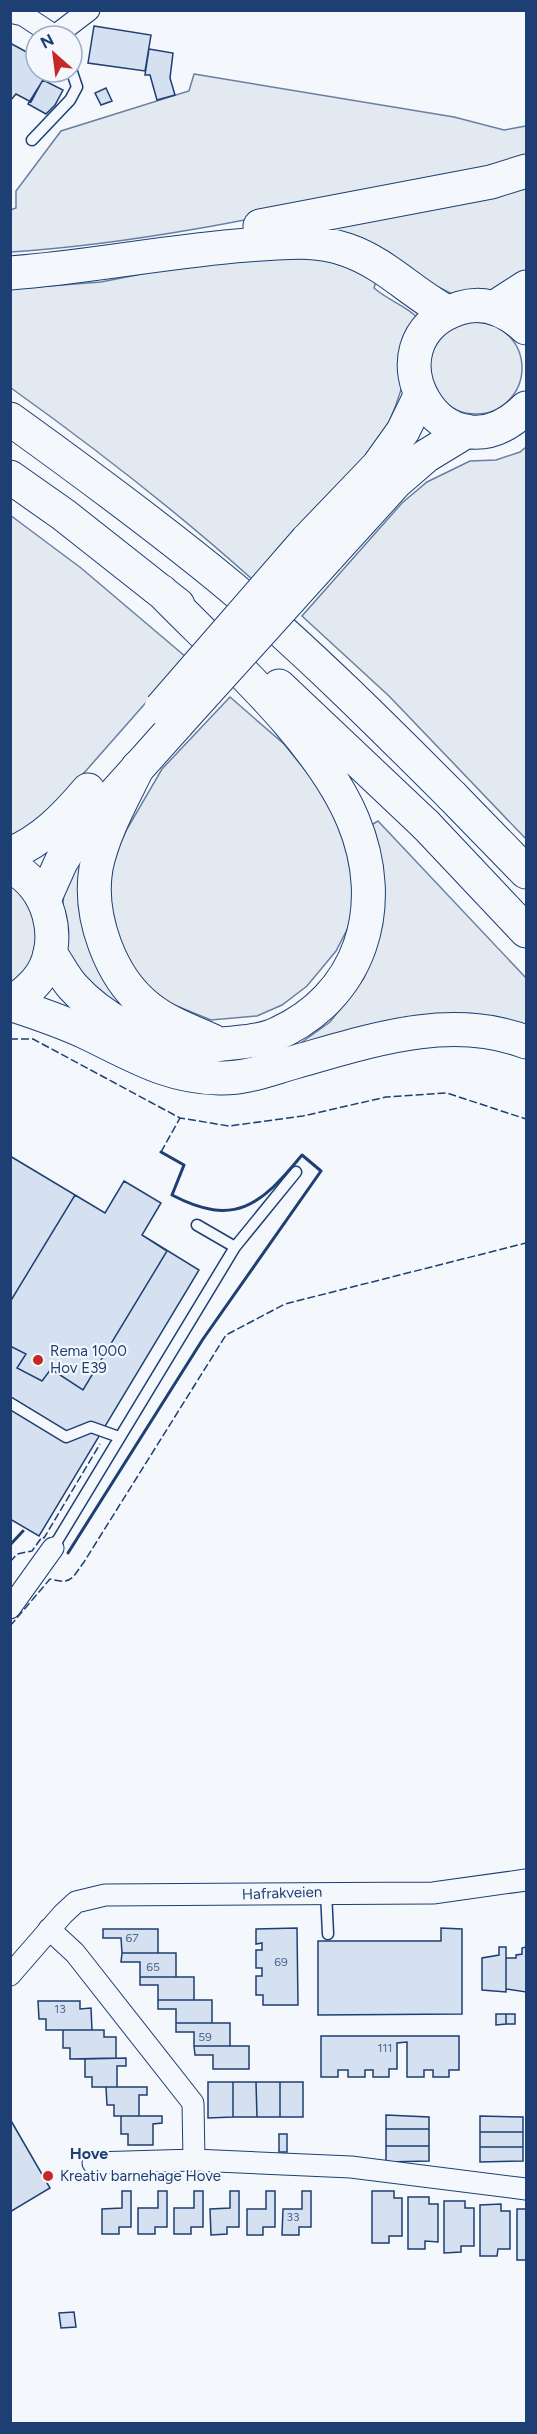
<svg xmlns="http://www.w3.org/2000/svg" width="537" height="2434" viewBox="0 0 537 2434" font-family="Figtree,sans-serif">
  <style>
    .green { fill: #e3e9f0; stroke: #687fa3; stroke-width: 1.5 }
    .building { fill: #d5e0f0; stroke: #1d3f73; stroke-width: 1.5 }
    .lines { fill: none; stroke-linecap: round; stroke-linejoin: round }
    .service-casing { stroke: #1d3f73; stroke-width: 13 }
    .minor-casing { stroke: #1d3f73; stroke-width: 23 }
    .primary-casing { stroke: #1d3f73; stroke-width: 35 }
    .trunk-casing { stroke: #1d3f73; stroke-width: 35 }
    .motorway-casing { stroke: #1d3f73; stroke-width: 35 }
    .service { stroke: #f4f7fb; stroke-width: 10 }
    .minor { stroke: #f4f7fb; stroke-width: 21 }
    .primary { stroke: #f4f7fb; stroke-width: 33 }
    .trunk { stroke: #f4f7fb; stroke-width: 33 }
    .motorway { stroke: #f4f7fb; stroke-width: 33 }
    .primary-bridge-casing { stroke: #1d3f73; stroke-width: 35; stroke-linecap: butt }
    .primary-bridge { stroke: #f4f7fb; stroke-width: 33 }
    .fence { stroke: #1d3f73; stroke-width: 1.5; stroke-dasharray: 8 3; stroke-linecap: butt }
    .wall { stroke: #1d3f73; stroke-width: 3 }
    .poi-dot { fill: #c62828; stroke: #f4f7fb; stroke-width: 2 }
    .labels { text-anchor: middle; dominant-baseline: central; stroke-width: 4.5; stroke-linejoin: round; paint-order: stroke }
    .number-label { font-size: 12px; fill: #4b6792 }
    .poi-label { font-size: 15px; fill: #1d3f73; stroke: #f4f7fb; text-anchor: start }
    .street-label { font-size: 15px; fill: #1d3f73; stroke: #f4f7fb }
    .neighbourhood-label { font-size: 16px; font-weight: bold; fill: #1d3f73; stroke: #f4f7fb }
  </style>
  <rect width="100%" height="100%" fill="#f4f7fb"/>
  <path class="green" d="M194,74L454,117L504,130L526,126V156L483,171C327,202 170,242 11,252L10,210L16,208V191L61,131L189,91Z
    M526,182V274L493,294L458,297L336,235L331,224Z
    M223,258L340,259L376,281L374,288C389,301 405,305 418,318C408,364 401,406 376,446L253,580C175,510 95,448 11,388L10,289L101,282Z
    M430 368a46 46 0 1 1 92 0a46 46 0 1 1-92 0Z
    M526,447V839L389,696L302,616L402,503L427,482L470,461L496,460L520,452Z
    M10,515L81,568L186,657L47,815L10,838Z
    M230,697L284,744L314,781L338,822L352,859V920L336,951L307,986L282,1005L257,1016L211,1020L162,1000L139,977L112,927L109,880L115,855L127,829L162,769Z
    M378,821L526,978V1031L298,1045L330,1022L364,978L380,930L368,827Z
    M90,845L141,1017L86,987L68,957L63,905L65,873Z
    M10,880L37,916L35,958L10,989Z"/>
  <path class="building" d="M94,26L151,35L145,71L88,63Z
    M10,43L36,57L33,64L36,66V72H47L31,102L16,94L10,101Z
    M149,49L173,53L170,78L175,95L157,100L150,75H145Z
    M43,80L63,90L55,105L46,114L28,104Z
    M106,88L112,101L101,105L95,93Z
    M10,1156L105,1213L124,1181L161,1203L142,1235L199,1270L39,1536L10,1519Z
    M124,1181L161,1203L142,1235L167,1251L83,1390L51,1369L42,1381L17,1368L26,1354L10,1346V1302L75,1195L105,1213Z
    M297,1928L298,2005H263V1995H256V1976H262V1968H256V1950H262V1943L256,1944V1929Z
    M441,1928L462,1929V2014L318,2015V1941H441Z
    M103,1929H158V1953H122L121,1938H103Z
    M499,1947H506V1992L482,1990V1958L499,1955Z
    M526,1947V1992L506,1989V1958H516V1955L522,1954V1948Z
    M122,1953H176V1977H140V1962H121Z
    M140,1977H194V2000H158V1985H140Z
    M158,2000H212V2023H176V2009H158Z
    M38,2001H80V2009L91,2008L92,2030H46V2019H39Z
    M496,2014H506V2024L496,2025Z
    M506,2014H515V2024H506Z
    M176,2023H230V2046H194V2032H176Z
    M63,2030H104V2037H116V2058L70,2059V2048H63Z
    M321,2036H459V2070H449V2077H433V2070H424V2077H407V2042L397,2043V2069H389V2077H373V2070H365V2077H348V2070H338V2077H321Z
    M194,2046H249V2069H213V2055H195Z
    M126,2058V2066H117V2087H92V2077H85V2059Z
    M208,2082H233V2117L208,2118Z
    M233,2082H256L257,2117H233Z
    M256,2082H280V2117H257Z
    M280,2082H303V2117H280Z
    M106,2087H147V2095H139V2116H114V2105H107Z
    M386,2115L429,2117V2129H386Z
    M121,2116H162V2123L153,2124V2145H128V2134H121Z
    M480,2116L523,2117V2132H480Z
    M10,2119L50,2188L10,2212Z
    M386,2129H429V2146H386Z
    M480,2132H523V2147H480Z
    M279,2134H287V2152H279Z
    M386,2146H429V2161L386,2162Z
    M480,2147H523V2161L480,2162Z
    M122,2191H131V2227H119V2234H102V2209L122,2208Z
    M158,2191H167V2227H155V2234H138V2208H158Z
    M194,2191H203V2227H191V2234H174V2208H194Z
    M230,2191H239V2227H227V2234L211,2235L210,2209L230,2208Z
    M266,2191H275V2227H263V2235H247V2209H266Z
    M302,2191H311V2227H299V2235H282L283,2209H302Z
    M372,2191H394V2198H402V2236H389V2243H372Z
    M408,2197H429V2204H438V2242L425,2241V2249H408Z
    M444,2201H465V2208H474V2246H461V2252L444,2253Z
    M501,2204V2211H510V2249H498L497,2256H480V2205Z
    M517,2209H526V2260H517Z
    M74,2312L76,2327L61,2328L59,2313Z"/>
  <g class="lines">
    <g class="service-casing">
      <path id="service" d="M32,140L70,100L77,87L72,72
        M197,1225L235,1247
        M10,1403L66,1437L91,1427L119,1437
        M53,1548L235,1247L296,1172
        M326,1892L328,1934"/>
    </g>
    <g class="minor-casing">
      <path id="minor" d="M10,12L23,15L55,36L89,10
        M10,1608L53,1548
        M49,1929L75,1953L193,2103L194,2160
        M10,1975L63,1914L76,1902L105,1895L433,1893L526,1880
        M93,2163L194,2160L351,2167L526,2189"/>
    </g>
    <g class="primary-casing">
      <path id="primary" d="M495,307L526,287
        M526,328C508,311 486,300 460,308C360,340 443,490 526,408
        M307,540L378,466L403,431L420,396
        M327,558L396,482L426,456L467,431
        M10,854C43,840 65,817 88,790
        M10,867C49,884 64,940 41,975C33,987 22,995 10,1004
        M44,900L61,862L77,836L178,723"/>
    </g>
    <g class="trunk-casing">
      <path id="trunk" d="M452,796L526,872
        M426,825L526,931
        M10,1004C37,1013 62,1021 87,1033C133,1055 167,1077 219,1078C245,1079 270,1069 295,1062C369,1041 450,1013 526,1042"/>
    </g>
    <g class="motorway-casing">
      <path id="motorway" d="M260,226L491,182L526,171
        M10,273C90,267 168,251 247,245C280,243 314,238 347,250C385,263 412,293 447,312
        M10,419C85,473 160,528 231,587C308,652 381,725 452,796
        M10,477L64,515L178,605
        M279,686L426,825
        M138,767C123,798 103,833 96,868C88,916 110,978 149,1008C168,1023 191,1031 213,1041
        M50,953C58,964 64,977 73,987C100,1017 147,1043 187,1049C198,1051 211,1045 223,1044C239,1042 256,1042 272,1036C362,998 389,906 353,820C319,738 223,655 161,591"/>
    </g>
    <use href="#service" class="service"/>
    <use href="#minor" class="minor"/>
    <use href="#primary" class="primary"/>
    <use href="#trunk" class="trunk"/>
    <use href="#motorway" class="motorway"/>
    <g class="primary-bridge-casing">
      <path id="primary-bridge" d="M161,708L307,540
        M178,723L327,558"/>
    </g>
    <use href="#primary-bridge" class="primary-bridge"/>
    <path class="fence" d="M10,1039H33L180,1118L229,1126L303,1116L386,1097L447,1093L526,1119
      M161,1152L180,1118
      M10,1562L17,1554L32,1551L42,1537L44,1538L100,1444
      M10,1626L50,1579C72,1585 72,1578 84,1562L226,1335L285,1304L526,1243"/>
    <path class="wall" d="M10,1545L23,1531
      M68,1553L203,1339L321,1171L302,1155C261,1205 235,1228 172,1195L184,1165L161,1152"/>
  </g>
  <g class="poi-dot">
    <circle cx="38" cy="1360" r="6"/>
    <circle cx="48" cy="2176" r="6"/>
  </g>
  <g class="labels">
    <g class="number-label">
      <text x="132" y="1938">67</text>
      <text x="281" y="1962">69</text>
      <text x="153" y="1967">65</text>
      <text x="60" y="2009">13</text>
      <text x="205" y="2037">59</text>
      <text x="385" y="2048">111</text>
      <text x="293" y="2217">33</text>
    </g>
    <g class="poi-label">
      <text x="50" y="1351">Rema 1000<tspan x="50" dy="17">Hov E39</tspan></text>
      <text x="60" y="2176">Kreativ barnehage Hove</text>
    </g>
    <g class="street-label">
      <text transform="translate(282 1893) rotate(-2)">Hafrakveien</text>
    </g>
    <g class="neighbourhood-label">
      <text x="89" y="2153">Hove</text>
    </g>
  </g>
  <rect width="537" height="2434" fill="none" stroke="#1d3f73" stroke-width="24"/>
  <g transform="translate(54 54) rotate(332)"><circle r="28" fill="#f4f7fb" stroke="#9eadc5" stroke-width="1.5"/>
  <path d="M0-4.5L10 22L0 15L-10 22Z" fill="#c62828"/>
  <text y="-9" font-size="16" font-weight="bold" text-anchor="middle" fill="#1d3f73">N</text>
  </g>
</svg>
